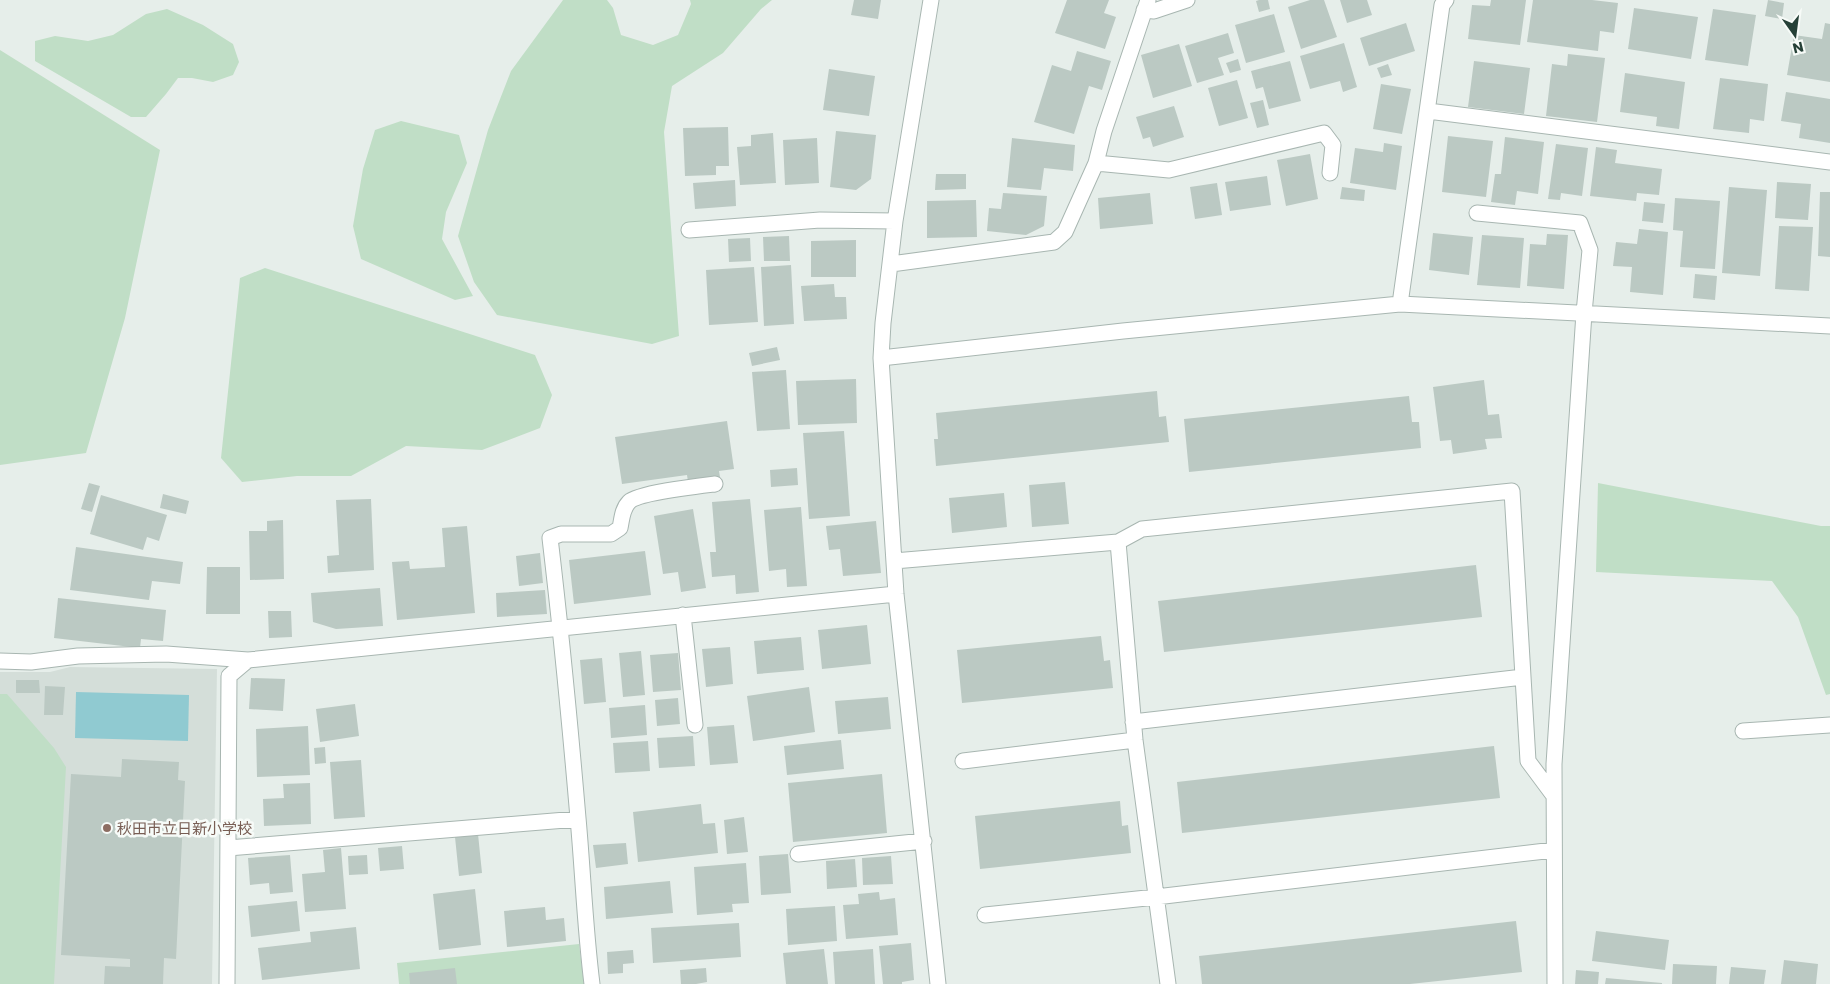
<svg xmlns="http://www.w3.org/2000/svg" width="1830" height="984" viewBox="0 0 1830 984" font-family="Poppins,'Noto Sans JP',sans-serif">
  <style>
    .built { fill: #d4ded9 }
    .green { fill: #c0dec6 }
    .water { fill: #90cad1 }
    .building { fill: #bbc9c3 }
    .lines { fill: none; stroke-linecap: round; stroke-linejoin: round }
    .minor-casing { stroke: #a8b6b1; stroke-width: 17 }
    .minor { stroke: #fff; stroke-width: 15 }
    .education-dot { fill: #8d6e63; stroke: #f7fbf8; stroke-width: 2 }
    .labels { text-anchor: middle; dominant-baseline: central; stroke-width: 5; stroke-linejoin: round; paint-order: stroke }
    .education-label { font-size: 15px; fill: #785e54; stroke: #f7fbf8; text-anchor: start }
  </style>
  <rect width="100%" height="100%" fill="#e6eeea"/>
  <path class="built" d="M70,667L217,669L212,984H0V672H50Z"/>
  <path class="green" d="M563,0H607L613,8L621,35L653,45L678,35L691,4L690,0H772L761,9L723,53L672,86L664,132L679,336L652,344L497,315L474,282L458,236L488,130L511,71Z
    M167,9L203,25L233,44L239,62L233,75L213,82L192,78H178L166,94L146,117H131L35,61V41L55,36L88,41L113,35L146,14Z
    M0,50L160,150L125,318L86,453L0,465Z
    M401,121L459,135L467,163L446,212L442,239L473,296L455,300L361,259L353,226L363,169L375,130Z
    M265,268L535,355L552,395L540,428L482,450L406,446L351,476H297L242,482L221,458L240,278Z
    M1598,483L1821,526H1830V694L1826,695L1798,617L1772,581L1596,572Z
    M0,694H7L54,748L66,767L54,984H0Z
    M579,944L584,984H399L397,963Z"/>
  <path class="water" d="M76,692L189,695L188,741L75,738Z"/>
  <path class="building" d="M854,0H881L878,19L851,15Z
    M1067,0H1109L1104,13L1116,17L1105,49L1055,33Z
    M1259,0H1268L1270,9L1259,12L1256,1Z
    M1310,0H1324L1337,37L1301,49L1288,7Z
    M1340,0H1367L1372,15L1347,23Z
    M1491,0H1526L1520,45L1468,39L1472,5L1490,6Z
    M1533,0H1592L1618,3L1614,33L1600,31L1598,51L1527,42Z
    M1768,0L1784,3L1782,19L1765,16Z
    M1634,8L1698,17L1691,59L1628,49Z
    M1713,9L1756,15L1748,66L1705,60Z
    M1274,14L1285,52L1246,63L1235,25Z
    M1406,23L1415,51L1369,66L1360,38Z
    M1825,23L1830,24V82L1787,75L1794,35L1822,39Z
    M1228,33L1234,53L1218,58L1224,75L1197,83L1185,46Z
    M1344,43L1357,87L1343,92L1340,81L1310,89L1300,56Z
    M1179,44L1192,86L1153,98L1141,55Z
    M1077,51L1111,61L1102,90L1089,86L1074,134L1034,122L1052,65L1071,71Z
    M1568,54L1605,58L1597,122L1546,116L1552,64L1567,66Z
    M1238,59L1241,70L1230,73L1226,63Z
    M1290,61L1301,101L1269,109L1263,87L1256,89L1251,71Z
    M1474,61L1530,68L1524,114L1468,107Z
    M1388,64L1392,75L1381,78L1377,68Z
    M829,69L875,76L869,116L823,110Z
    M1625,73L1685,82L1679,129L1656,126L1657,117L1620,112Z
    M1720,78L1768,84L1764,121L1750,119L1749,133L1713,129Z
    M1237,80L1248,118L1219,126L1208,88Z
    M1381,84L1411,89L1402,134L1373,129Z
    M1786,92L1830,99V143L1799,138L1801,124L1781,121Z
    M1263,100L1269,125L1257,128L1250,103Z
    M1174,106L1184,137L1153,147L1150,137L1143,139L1136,117Z
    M728,127L729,166H716V175L685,176L683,128Z
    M836,131L876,135L871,179L856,190L830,187Z
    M773,133L776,183L740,185L737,147L751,146V135Z
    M1448,136L1493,141L1486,197L1442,192Z
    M1505,137L1544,142L1538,194L1517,191L1515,205L1491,202L1495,174H1501Z
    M817,138L819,183L785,185L783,140Z
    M1012,138L1075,145L1073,171L1044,168L1041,190L1007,187Z
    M1384,143L1402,146L1396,190L1350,183L1355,148L1383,152Z
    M1556,144L1588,148L1582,196L1561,193L1560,200L1548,199Z
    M1596,147L1617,150L1615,163L1662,169L1659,195L1637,193L1636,201L1590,196Z
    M1310,154L1318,199L1286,206L1277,160Z
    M936,174H966V189L935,190Z
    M1267,176L1271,205L1230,211L1225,182Z
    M735,180L736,206L695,209L693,183Z
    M1777,182L1811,184L1808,220L1775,218Z
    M1217,183L1222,215L1195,219L1190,187Z
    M1342,187L1365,190L1364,201L1340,199Z
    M1729,187L1767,190L1760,276L1722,273Z
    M1820,192H1830V257L1818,256Z
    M1003,193L1047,196L1044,226L1026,235L987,231L989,208L1001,209Z
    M1150,193L1153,224L1100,229L1098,198Z
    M1675,198L1720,201L1715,269L1680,267L1683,231L1673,230Z
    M976,200L977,237L927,238V201Z
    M1644,202L1665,204L1663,223L1642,221Z
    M1779,226L1813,227L1809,291L1775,289Z
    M1639,229L1668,232L1663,295L1630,292L1632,267L1613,266L1616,242L1637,244Z
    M1433,233L1473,237L1469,275L1429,270Z
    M1547,234L1568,235L1564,289L1527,286L1530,244L1546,245Z
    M1482,235L1524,238L1520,288L1477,285Z
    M789,236L790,261H764L763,237Z
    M750,238L751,261L729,262L728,239Z
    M856,240V277H811V241Z
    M791,265L794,324L764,326L761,267Z
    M754,267L758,322L709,325L706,270Z
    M1695,274L1717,276L1715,300L1693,298Z
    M834,284L835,297H846L847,319L804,321L801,286Z
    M777,347L780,360L752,366L749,353Z
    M786,370L790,429L757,431L752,372Z
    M856,379L857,423L798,425L796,381Z
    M1484,380L1488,415L1499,414L1502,438L1485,439L1487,449L1453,454L1451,440L1440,441L1433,387Z
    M1157,391L1159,417L1166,416L1169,442L936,466L934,439H938L936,413Z
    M1409,396L1412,422H1419L1421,448L1189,472L1184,419Z
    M727,421L734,469L719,471L720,477L688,482L687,475L622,484L615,437Z
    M844,431L850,516L809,519L803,433Z
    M797,468L798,485L771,487L770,470Z
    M1065,482L1069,524L1032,527L1029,485Z
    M89,483L100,486L92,512L81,509Z
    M1004,493L1007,527L952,533L949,498Z
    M163,494L189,501L186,514L160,508Z
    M101,495L167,515L159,541L147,537L143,550L90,534Z
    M371,499L374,570L328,573L327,556L339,555L336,500Z
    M750,499L759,592L736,594L735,575L712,577L710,552H716L712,502Z
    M801,507L807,586L787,587L786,569L769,571L764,510Z
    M693,509L706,588L681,592L678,572L663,574L654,516Z
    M283,520L284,579L250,580L249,531H267V521Z
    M876,521L881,573L843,576L840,549L829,550L826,526Z
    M467,526L475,613L397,620L392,562L409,561L410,569L445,567L442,528Z
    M76,547L183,562L180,584L152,581L149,600L70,590Z
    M645,551L651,595L574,604L569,560Z
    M540,553L543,583L519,586L516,556Z
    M1476,565L1482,617L1164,652L1158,601Z
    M207,567H240V614H206Z
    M380,588L383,626L336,629L313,622L311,593Z
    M545,590L547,614L497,617L496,593Z
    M58,598L166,610L163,641L141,639L140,648L54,638Z
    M268,611H291L292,637L269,638Z
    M867,625L871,664L822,669L818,630Z
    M1101,636L1104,661L1110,660L1113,688L962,703L957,650Z
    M801,637L804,670L757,674L754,641Z
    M730,647L733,684L706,687L702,649Z
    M641,651L645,695L623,697L619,653Z
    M678,653L681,690L653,692L650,655Z
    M602,658L606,702L584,704L580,660Z
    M251,678L285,679L283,711L249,709Z
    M16,680H39L40,693H16Z
    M45,686L65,687L63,715H44Z
    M809,687L815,732L753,741L747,696Z
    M888,697L891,729L838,734L835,701Z
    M678,698L680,724L657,726L655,700Z
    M355,704L359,736L320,742L316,709Z
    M645,705L647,735L611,738L609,708Z
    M734,725L738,763L710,765L707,727Z
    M308,726L310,775L257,777L256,729Z
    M693,736L695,766L659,768L657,738Z
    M841,740L844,769L787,775L784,746Z
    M648,741L650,771L615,773L613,743Z
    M1494,746L1500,798L1182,833L1177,782Z
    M325,747L326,763L315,764L314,748Z
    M122,759L179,762L178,780L185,781L176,959L164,958L163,984H104L105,966L130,967V959L61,955L71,774L121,777Z
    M361,760L365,817L334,819L330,762Z
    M882,774L887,833L793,842L788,783Z
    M310,783L311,824L264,826L263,799L284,798L283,784Z
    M1120,801L1122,826L1128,825L1131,853L980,869L975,816Z
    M701,804L703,824L715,823L718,853L638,862L633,812Z
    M744,817L748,852L727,854L724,820Z
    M478,834L482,873L459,876L455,837Z
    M626,843L628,864L596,868L593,845Z
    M402,846L404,869L380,871L378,848Z
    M341,848L346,909L305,912L302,874L325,872L323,850Z
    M788,854L791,893L761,895L759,856Z
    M290,855L293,892L270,894L269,883L250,885L248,858Z
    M367,855L368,874L349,875L348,856Z
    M891,856L893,884L863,885L862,858Z
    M855,859L857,887L827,889L826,861Z
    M746,863L749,903L732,904L733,912L697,915L694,867Z
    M670,881L673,913L606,919L604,887Z
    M475,889L481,945L439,950L433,894Z
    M879,892L880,900L895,898L898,935L846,939L843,905L859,904L858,894Z
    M297,901L300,931L251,937L248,906Z
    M835,906L837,941L788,945L786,909Z
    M545,907L546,920L564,918L566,941L507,947L504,911Z
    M1516,921L1522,972L1410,984H1202L1199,956Z
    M739,923L741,957L653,963L651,928Z
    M356,927L360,969L262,980L258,948L311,942L310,932Z
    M1596,931L1669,940L1665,970L1592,961Z
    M911,943L914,980L902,982V984H883L879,946Z
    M824,949L828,984H786L783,953Z
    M873,949L875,984H835L833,952Z
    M633,950L634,963L623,964V973L608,974L607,952Z
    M1784,960L1818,964L1816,984H1781Z
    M1673,964L1717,966L1716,984H1672Z
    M1731,967L1766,970L1764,984H1729Z
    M455,968L457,984H410L409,973Z
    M706,968L707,982L696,984H681L680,970Z
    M1576,970L1599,972L1598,984H1575Z
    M1606,978L1662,983V984H1605Z"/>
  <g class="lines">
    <g class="minor-casing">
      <path id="minor" d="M931,0L895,221L883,323L881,358L896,594L938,984
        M1144,10L1154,11L1187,0
        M1428,111L1830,162
        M1096,163L1169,170L1324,133L1333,145L1330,173
        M1477,213L1580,223L1590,250L1584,313L1554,764L1555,984
        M689,230L820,220L895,221
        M891,264L1054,242L1065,232L1096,163L1104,131L1148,0
        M1400,304L1442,5L1446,0
        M881,358L1123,331L1400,304L1830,326
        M1118,542L1142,529L1512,491L1528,761L1554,796
        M894,561L1118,542L1135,740L1168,984
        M683,615L695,725
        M0,661L31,662L78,656L166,654L248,660
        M1133,722L1523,677
        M1743,731L1830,725
        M963,761L1135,740
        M228,848L578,819
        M798,854L924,841
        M985,915L1156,897L1554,850
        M227,984L229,676L248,660L896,594
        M592,984C585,929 583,873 578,818C570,724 561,631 550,538L561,534H611L620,528C622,519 622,509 629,502C638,493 699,486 715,484"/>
    </g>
    <use href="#minor" class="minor"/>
  </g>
  <circle class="education-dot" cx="107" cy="828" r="5"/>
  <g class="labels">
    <g class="education-label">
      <text x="117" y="828">秋田市立日新小学校</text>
    </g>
  </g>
  <g transform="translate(1795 35) rotate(166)" stroke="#f7fbf8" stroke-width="4" paint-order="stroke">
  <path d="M0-4L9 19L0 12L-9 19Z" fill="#254037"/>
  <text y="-8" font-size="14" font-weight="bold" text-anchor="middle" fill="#254037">N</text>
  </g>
</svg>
